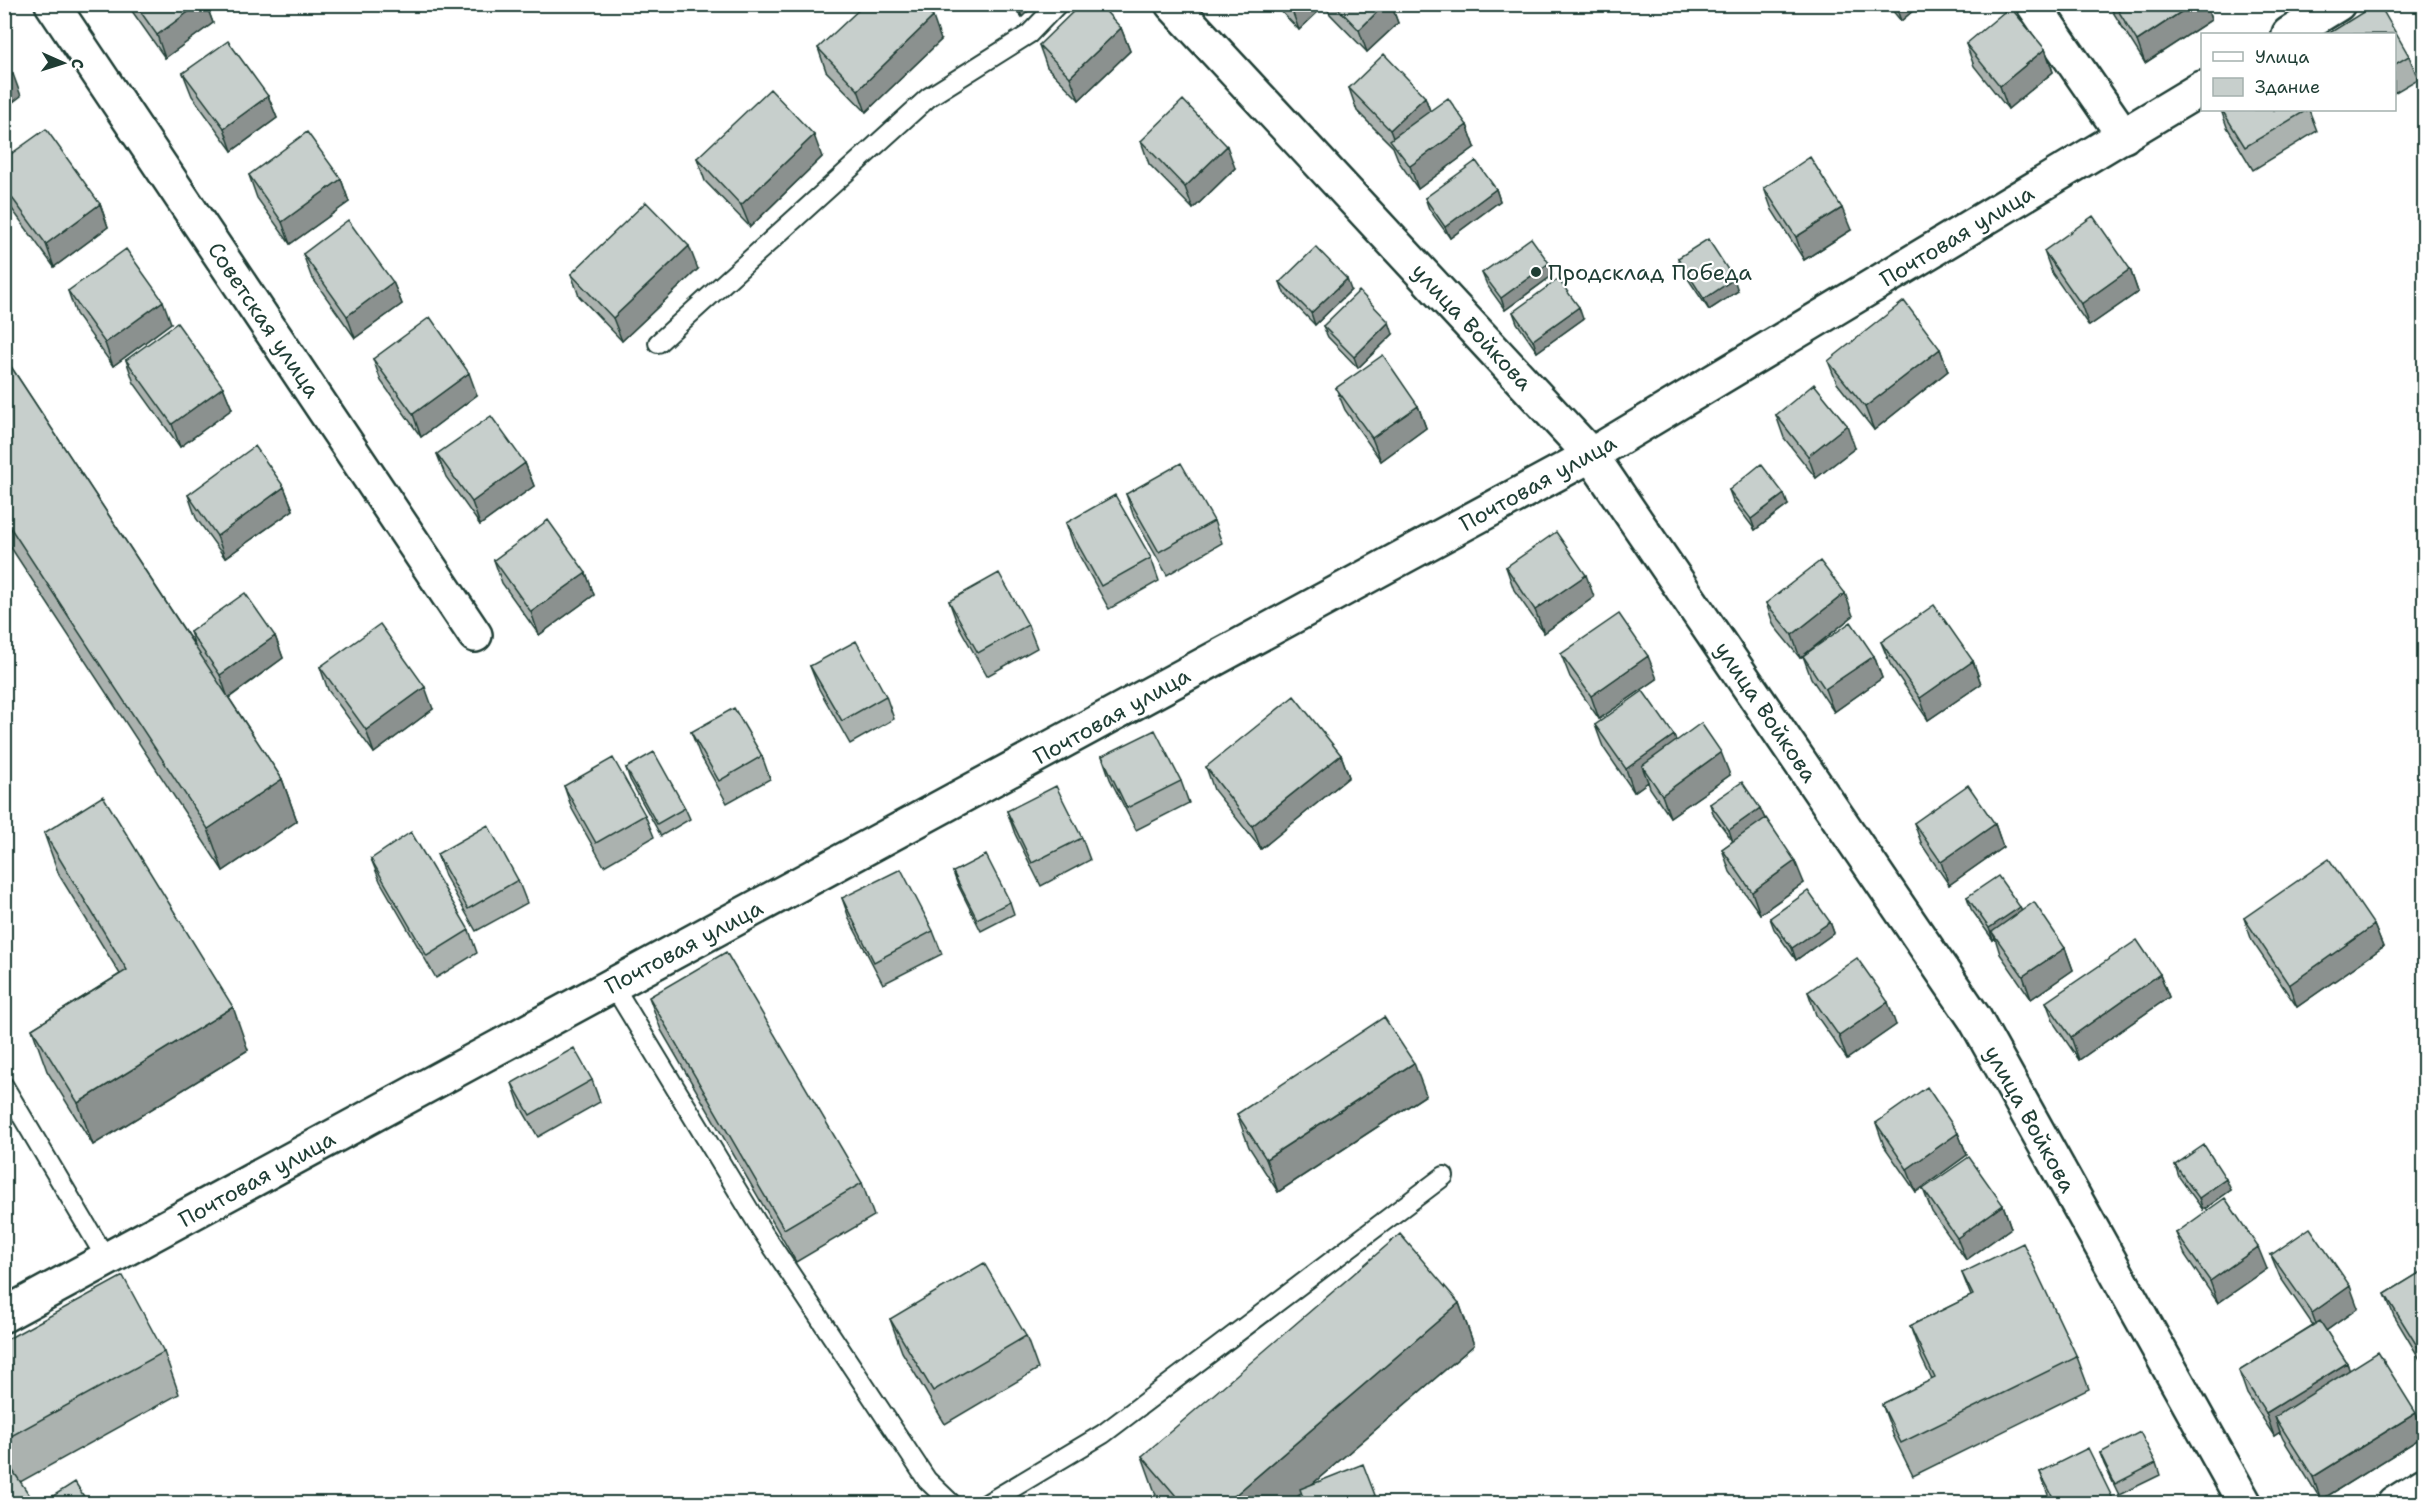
<svg xmlns="http://www.w3.org/2000/svg" width="2429" height="1508" viewBox="0 0 2429 1508" font-family="'Shantell Sans',sans-serif">
  <style>
    .lines { fill: none; stroke-linecap: round; stroke-linejoin: round }
    .lane-casing { stroke: #1f3d34; stroke-width: 22 }
    .street-casing { stroke: #1f3d34; stroke-width: 38 }
    .secondary-casing { stroke: #1f3d34; stroke-width: 38 }
    .lane { stroke: #fff; stroke-width: 18 }
    .street { stroke: #fff; stroke-width: 33 }
    .secondary { stroke: #fff; stroke-width: 33 }
    .wall { fill: #abb2af; stroke: #1f3d34; stroke-width: 1.5 }
    .shaded-wall { fill: #8b918f; stroke: #1f3d34; stroke-width: 1.5 }
    .building { fill: #c7cfcc; stroke: #1f3d34; stroke-width: 1.5 }
    .poi-dot { fill: #1f3d34; stroke: #fff; stroke-width: 2 }
    .labels { text-anchor: middle; dominant-baseline: central; stroke-width: 4.5; stroke-linejoin: round; paint-order: stroke }
    .street-label { font-size: 22px; fill: #1f3d34; stroke: #fff }
    .poi-label { font-size: 22px; fill: #1f3d34; stroke: #fff; text-anchor: start }
  </style>
  <rect width="100%" height="100%" fill="#fff"/>
  <filter id="ink" filterUnits="userSpaceOnUse"><feTurbulence type="fractalNoise" baseFrequency=".0167" numOctaves="2"/><feDisplacementMap in="SourceGraphic" scale="12" xChannelSelector="R" yChannelSelector="G"/><feConvolveMatrix kernelMatrix="1 2 1 2 8 2 1 2 1" color-interpolation-filters="sRGB"/></filter>
  <g filter="url(#ink)">
    <g class="lines">
      <g class="lane-casing">
        <path id="lane" d="M658,343L929,97L1029,34L1058,4
          M613,985L762,1231L927,1480L952,1504
          M4,1086L107,1260
          M986,1504L1103,1434L1444,1176"/>
      </g>
      <g class="street-casing">
        <path id="street" d="M52,4L475,635
          M2033,4L2124,136
          M2394,1504L2424,1485"/>
      </g>
      <g class="secondary-casing">
        <path id="secondary" d="M1172,4L1591,455L1975,1019L2245,1504
          M2289,34L2338,4
          M4,1315L1591,455L2202,88"/>
      </g>
      <use href="#lane" class="lane"/>
      <use href="#street" class="street"/>
      <use href="#secondary" class="secondary"/>
    </g>
    <path class="wall" d="M127,4H206L213,23L165,58Z
      M1010,4H1035L1022,17Z
      M1274,4H1326L1299,30Z
      M1326,4H1391L1398,23L1367,52L1330,14Z
      M1887,4H1921L1901,21Z
      M2109,4H2206L2211,20L2145,63L2111,9Z
      M1121,28L1130,51L1079,100L1047,67L1039,45Z
      M2394,34L2409,56L2418,79L2394,93Z
      M941,40L866,112L826,71L818,48Z
      M1966,44L2045,49L2053,72L2008,109L1974,66Z
      M183,73L268,96L277,118L232,151L192,96Z
      M1349,88L1425,97L1430,111L1467,125L1475,147L1418,189L1399,162L1393,147L1357,111Z
      M2221,110H2309L2317,131L2253,170L2227,127Z
      M1141,141L1235,168L1193,209L1149,164Z
      M822,157L750,227L705,181L697,158Z
      M4,159L100,204L108,227L54,267L4,198Z
      M249,175L341,179L349,202L290,244L257,198Z
      M1764,188L1851,230L1804,260L1772,210Z
      M1496,189L1500,201L1450,238L1429,209L1425,198Z
      M2044,251L2130,269L2138,292L2089,326L2052,273Z
      M303,254L393,282L402,304L355,338L311,276Z
      M1678,258L1738,291L1709,310L1682,270Z
      M1549,263L1553,275L1505,310L1487,285L1482,273Z
      M698,269L622,341L579,296L571,274Z
      M1280,282L1351,290L1315,325L1284,293Z
      M68,291L171,323L113,366L76,314Z
      M1513,312L1583,319L1537,352L1517,323Z
      M1323,326L1393,334L1358,368L1328,337Z
      M1940,349L1948,371L1874,430L1837,383L1828,361Z
      M4,356L195,646L190,632L275,636L283,658L229,698L282,779L297,821L223,871L4,537Z
      M373,359L477,395L421,437L381,381Z
      M126,360L223,387L232,409L180,447L134,383Z
      M1336,388L1418,406L1426,428L1381,461L1345,410Z
      M1776,415L1855,448L1816,478L1784,438Z
      M437,454L525,463L534,486L480,525L446,477Z
      M284,487L293,510L225,558L196,518L188,495Z
      M1729,490L1788,505L1755,530L1733,501Z
      M1126,494L1214,521L1222,543L1167,575L1134,517Z
      M1066,523L1151,558L1159,581L1109,609L1074,546Z
      M494,560L586,573L594,595L539,635L502,583Z
      M1506,567L1594,597L1544,633L1514,590Z
      M949,601L1028,625L1037,648L987,676L957,623Z
      M1766,603L1853,616L1807,653L1874,656L1882,678L1834,712L1811,678L1803,656L1800,658L1774,626Z
      M1881,642L1973,661L1981,684L1928,720L1890,664Z
      M1561,654L1657,679L1599,719L1570,677Z
      M810,666L886,696L894,719L850,744L819,689Z
      M320,667L433,709L374,753L328,690Z
      M1595,725L1674,735L1676,741L1730,775L1670,817L1650,788L1648,782L1634,792L1603,747Z
      M691,732L762,756L770,779L727,803L700,755Z
      M1341,755L1349,777L1261,849L1214,790L1206,767Z
      M1102,756L1181,781L1189,803L1136,830L1110,779Z
      M626,768L685,808L690,819L661,836L630,780Z
      M564,786L645,815L654,837L604,866L572,809Z
      M1710,804L1760,808L1765,819L1804,883L1760,914L1730,872L1722,849L1733,841L1714,816Z
      M1007,811L1082,838L1090,860L1041,886L1015,834Z
      M1914,823L1995,824L2003,847L1949,885L1922,845Z
      M44,833L248,1050L93,1145L47,1071L32,1029L120,974L59,875Z
      M437,854L518,880L527,903L476,931L445,876Z
      M371,859L469,930L477,953L436,978L380,881Z
      M953,872L1010,902L1014,914L981,931L957,883Z
      M1967,897L2020,907L2021,911L2065,948L2073,970L2031,999L2000,954L1995,938L1993,940L1971,909Z
      M842,898L933,931L942,954L883,984L850,921Z
      M1770,918L1830,922L1834,933L1796,960L1774,929Z
      M2244,918L2374,925L2383,947L2297,1007L2252,941Z
      M2160,974L2169,997L2079,1060L2055,1025L2046,1002Z
      M1808,992L1896,1025L1847,1059L1816,1015Z
      M649,997L862,1183L874,1216L796,1262L661,1030Z
      M592,1080L600,1102L538,1137L520,1106L512,1083Z
      M1426,1095L1278,1192L1249,1147L1237,1114Z
      M1876,1123L1958,1133L1967,1155L1916,1192L1884,1146Z
      M2175,1165L2231,1190L2203,1210L2179,1177Z
      M1923,1189L2003,1205L2011,1228L1966,1260L1932,1212Z
      M2176,1233L2267,1269L2218,1303L2185,1255Z
      M2271,1255L2358,1308L2326,1331L2347,1363L2349,1370L2424,1436L2321,1500L2283,1439L2280,1432L2274,1436L2247,1394L2239,1371L2313,1325L2280,1277Z
      M2424,1270V1366L2394,1316L2385,1294Z
      M1962,1273L2077,1357L2089,1389L1913,1476L1894,1437L1882,1404L1932,1380L1922,1359L1910,1326L1971,1296Z
      M1459,1303L1474,1345L1290,1503H1162L1157,1498L1142,1456Z
      M890,1319L1026,1336L1038,1369L945,1424L902,1352Z
      M4,1341L164,1352L179,1394L20,1482L4,1503Z
      M2100,1453L2156,1463L2160,1475L2119,1495L2104,1464Z
      M2040,1472L2115,1503H2052L2048,1495Z"/>
    <path class="shaded-wall" d="M199,4H206L213,23L165,58L157,35Z
      M1017,4H1035L1022,17Z
      M1294,4H1326L1299,30L1291,8Z
      M1385,4H1391L1398,23L1367,52L1359,30Z
      M1895,4H1921L1901,21Z
      M2193,4H2206L2211,20L2145,63L2137,41Z
      M933,17L941,40L866,112L858,90Z
      M1121,28L1130,51L1079,100L1070,77Z
      M2045,49L2053,72L2008,109L2000,86Z
      M13,74L21,96L4,109V80Z
      M268,96L277,118L232,151L224,128Z
      M1425,97L1433,119L1397,148L1390,130Z
      M1467,125L1475,147L1418,189L1410,166Z
      M814,135L822,157L750,227L741,205Z
      M1227,146L1235,168L1193,209L1185,187Z
      M341,179L349,202L290,244L282,222Z
      M1496,189L1500,201L1450,238L1445,227Z
      M100,204L108,227L54,267L46,244Z
      M1842,208L1851,230L1804,260L1796,237Z
      M689,246L698,269L622,341L613,318Z
      M1549,263L1553,275L1505,310L1501,298Z
      M2130,269L2138,292L2089,326L2081,304Z
      M1347,279L1351,290L1315,325L1311,313Z
      M1734,279L1738,291L1709,310L1704,299Z
      M393,282L402,304L355,338L347,316Z
      M163,301L171,323L113,366L105,343Z
      M1579,307L1583,319L1537,352L1533,340Z
      M1389,322L1393,334L1358,368L1354,357Z
      M1940,349L1948,371L1874,430L1865,407Z
      M469,373L477,395L421,437L413,414Z
      M223,387L232,409L180,447L172,424Z
      M1418,406L1426,428L1381,461L1372,438Z
      M1847,425L1855,448L1816,478L1808,456Z
      M525,463L534,486L480,525L472,502Z
      M284,487L293,510L225,558L217,536Z
      M1784,494L1788,505L1755,530L1751,519Z
      M586,573L594,595L539,635L531,612Z
      M1586,575L1594,597L1544,633L1535,610Z
      M1845,593L1853,616L1800,658L1792,635Z
      M275,636L283,658L228,698L220,675Z
      M1648,656L1657,679L1599,719L1591,696Z
      M1874,656L1882,678L1834,712L1825,689Z
      M1973,661L1981,684L1928,720L1920,698Z
      M425,687L433,709L374,753L366,730Z
      M1674,735L1682,758L1642,766L1648,782L1634,792L1626,769Z
      M1721,752L1730,775L1670,817L1662,795Z
      M1341,755L1349,777L1261,849L1252,826Z
      M282,779L297,821L223,871L208,829Z
      M1760,808L1765,819L1733,842L1729,830Z
      M1995,824L2003,847L1949,885L1941,862Z
      M1795,861L1804,883L1760,914L1752,892Z
      M2020,907L2024,918L1992,932L1995,938L1993,940L1989,928Z
      M1830,922L1834,933L1796,960L1792,948Z
      M2374,925L2383,947L2297,1007L2289,985Z
      M2065,948L2073,970L2031,999L2023,976Z
      M2160,974L2169,997L2079,1060L2071,1037Z
      M1888,1002L1896,1025L1847,1059L1839,1036Z
      M233,1007L248,1050L93,1145L78,1103Z
      M1414,1063L1426,1095L1278,1192L1266,1159Z
      M1958,1133L1967,1155L1916,1192L1907,1169Z
      M2226,1179L2231,1190L2203,1210L2199,1198Z
      M2003,1205L2011,1228L1966,1260L1957,1238Z
      M2258,1247L2267,1269L2218,1303L2210,1281Z
      M2350,1286L2358,1308L2320,1335L2312,1313Z
      M1459,1303L1474,1345L1290,1503H1226Z
      M2347,1363L2355,1386L2275,1417L2280,1432L2274,1436L2266,1413Z
      M2416,1413L2424,1436L2321,1500L2313,1477Z"/>
    <path class="building" d="M135,4H199L157,35Z
      M865,4H921L933,17L858,90L818,48Z
      M1081,4H1099L1121,28L1070,77L1039,45Z
      M1287,4H1294L1291,8Z
      M1334,4H1385L1359,30Z
      M2114,4H2193L2137,41Z
      M2376,4H2379L2409,56L2394,65V34H2328Z
      M2010,7L2045,49L2000,86L1966,44Z
      M228,41L268,96L224,128L183,73Z
      M1384,54L1425,97L1390,130L1349,88Z
      M4,62L13,74L4,80Z
      M770,89L814,135L741,205L697,158Z
      M1448,98L1467,125L1410,166L1390,140Z
      M1183,100L1227,146L1185,187L1141,141Z
      M2222,110H2307L2245,147Z
      M46,129L100,204L46,244L4,187V159Z
      M307,132L341,179L282,222L249,175Z
      M1810,157L1842,208L1796,237L1764,188Z
      M1476,161L1496,189L1445,227L1425,198Z
      M646,202L689,246L613,318L571,274Z
      M2093,216L2130,269L2081,304L2044,251Z
      M348,220L393,282L347,316L303,254Z
      M1531,238L1549,263L1501,298L1482,273Z
      M1708,239L1734,279L1704,299L1678,258Z
      M1316,247L1347,279L1311,313L1280,282Z
      M126,249L163,301L105,343L68,291Z
      M1558,279L1579,307L1533,340L1513,312Z
      M1359,291L1389,322L1354,357L1323,326Z
      M1904,301L1940,349L1865,407L1828,361Z
      M430,317L469,373L413,414L373,359Z
      M177,323L223,387L172,424L126,360Z
      M1383,355L1418,406L1372,438L1336,388Z
      M4,356L282,779L208,829L4,518Z
      M1814,384L1847,425L1808,456L1776,415Z
      M491,416L525,463L472,502L437,454Z
      M255,446L284,487L217,536L188,495Z
      M1181,463L1214,521L1159,552L1126,494Z
      M1761,464L1784,494L1751,519L1729,490Z
      M1115,495L1151,558L1101,586L1066,523Z
      M548,520L586,573L531,612L494,560Z
      M1556,532L1586,575L1535,610L1506,567Z
      M1820,561L1845,593L1792,635L1766,603Z
      M999,573L1028,625L978,653L949,601Z
      M245,593L275,636L220,675L190,632Z
      M1934,605L1973,661L1920,698L1881,642Z
      M1619,614L1648,656L1591,696L1561,654Z
      M1851,622L1874,656L1825,689L1803,656Z
      M380,624L425,687L366,730L320,667Z
      M856,641L886,696L842,721L810,666Z
      M1643,691L1674,735L1626,769L1595,725Z
      M1294,696L1341,755L1252,826L1206,767Z
      M734,708L762,756L719,781L691,732Z
      M1701,723L1721,752L1662,795L1642,766Z
      M1155,730L1181,781L1127,808L1102,756Z
      M654,752L685,808L657,824L626,768Z
      M613,758L645,815L596,843L564,786Z
      M1742,782L1760,808L1729,830L1710,804Z
      M1968,785L1995,824L1941,862L1914,823Z
      M1056,786L1082,838L1032,863L1007,811Z
      M103,796L233,1007L78,1103L32,1029L127,970L44,833Z
      M1766,818L1795,861L1752,892L1722,849Z
      M488,825L518,880L468,909L437,854Z
      M411,832L469,930L427,956L371,859Z
      M986,855L1010,902L977,919L953,872Z
      M2329,859L2374,925L2289,985L2244,918Z
      M901,869L933,931L874,962L842,898Z
      M1998,876L2020,907L1989,928L1967,897Z
      M1808,891L1830,922L1792,948L1770,918Z
      M2034,902L2065,948L2023,976L1992,932Z
      M2137,940L2160,974L2071,1037L2046,1002Z
      M726,952L862,1183L784,1229L649,997Z
      M1857,958L1888,1002L1839,1036L1808,992Z
      M1384,1017L1414,1063L1266,1159L1237,1114Z
      M574,1048L592,1080L530,1115L512,1083Z
      M1927,1087L1958,1133L1907,1169L1876,1123Z
      M2204,1145L2226,1179L2199,1198L2175,1165Z
      M1969,1157L2003,1205L1957,1238L1923,1189Z
      M2225,1198L2258,1247L2210,1281L2176,1233Z
      M2310,1228L2350,1286L2312,1313L2271,1255Z
      M1400,1234L1459,1303L1226,1503H1182L1142,1456Z
      M2023,1243L2077,1357L1901,1443L1882,1404L1935,1378L1910,1326L1973,1295L1962,1273Z
      M984,1263L1026,1336L933,1391L890,1319Z
      M2424,1270V1357L2385,1294Z
      M123,1276L164,1352L4,1440V1341Z
      M2320,1321L2347,1363L2266,1413L2239,1371Z
      M2378,1352L2416,1413L2313,1477L2275,1417Z
      M2140,1432L2156,1463L2115,1484L2100,1453Z
      M2088,1448L2115,1503H2056L2040,1472Z
      M4,1458L35,1503H4Z
      M1363,1464L1378,1503H1305L1300,1489Z
      M75,1482L88,1503H42Z"/>
  </g>
  <circle class="poi-dot" cx="1536" cy="272" r="6"/>
  <g class="labels">
    <g class="street-label">
      <text transform="translate(1957 236) rotate(-31)">Почтовая улица</text>
      <text transform="translate(264 320) rotate(56)">Советская улица</text>
      <text transform="translate(1472 327) rotate(47)">улица Войкова</text>
      <text transform="translate(1538 483) rotate(-29)">Почтовая улица</text>
      <text transform="translate(1766 712) rotate(56)">улица Войкова</text>
      <text transform="translate(1112 716) rotate(-29)">Почтовая улица</text>
      <text transform="translate(684 947) rotate(-28)">Почтовая улица</text>
      <text transform="translate(2030 1119) rotate(61)">улица Войкова</text>
      <text transform="translate(257 1179) rotate(-29)">Почтовая улица</text>
    </g>
    <g class="poi-label">
      <text x="1548" y="272">Продсклад Победа</text>
    </g>
  </g>
  <rect width="2429" height="1508" fill="none" stroke="#fff" stroke-width="24"/>
  <rect x="12" y="12" width="2405" height="1484" fill="none" stroke="#1f3d34" stroke-width="2" filter="url(#ink)"/>
  <rect x="2201" y="33" width="195" height="78" fill="#ffffff" stroke="#a5b1ae" stroke-width="1.5"/>
  <rect x="2213" y="52" width="30" height="9" fill="#ffffff" stroke="#a5b1ae" stroke-width="1.5"/>
  <text x="2255" y="63" font-size="18" fill="#1f3d34">Улица</text>
  <rect x="2213" y="78" width="30" height="18" fill="#c7cfcc" stroke="#a5b1ae" stroke-width="1.5"/>
  <text x="2255" y="93" font-size="18" fill="#1f3d34">Здание</text>
  <g transform="translate(63 63) rotate(93)" stroke="#ffffff" stroke-width="4.5" paint-order="stroke">
  <path d="M0-4.5L10 22L0 15L-10 22Z" fill="#1f3d34"/>
  <text y="-9" font-size="16" font-weight="bold" text-anchor="middle" fill="#1f3d34">С</text>
  </g>
</svg>
